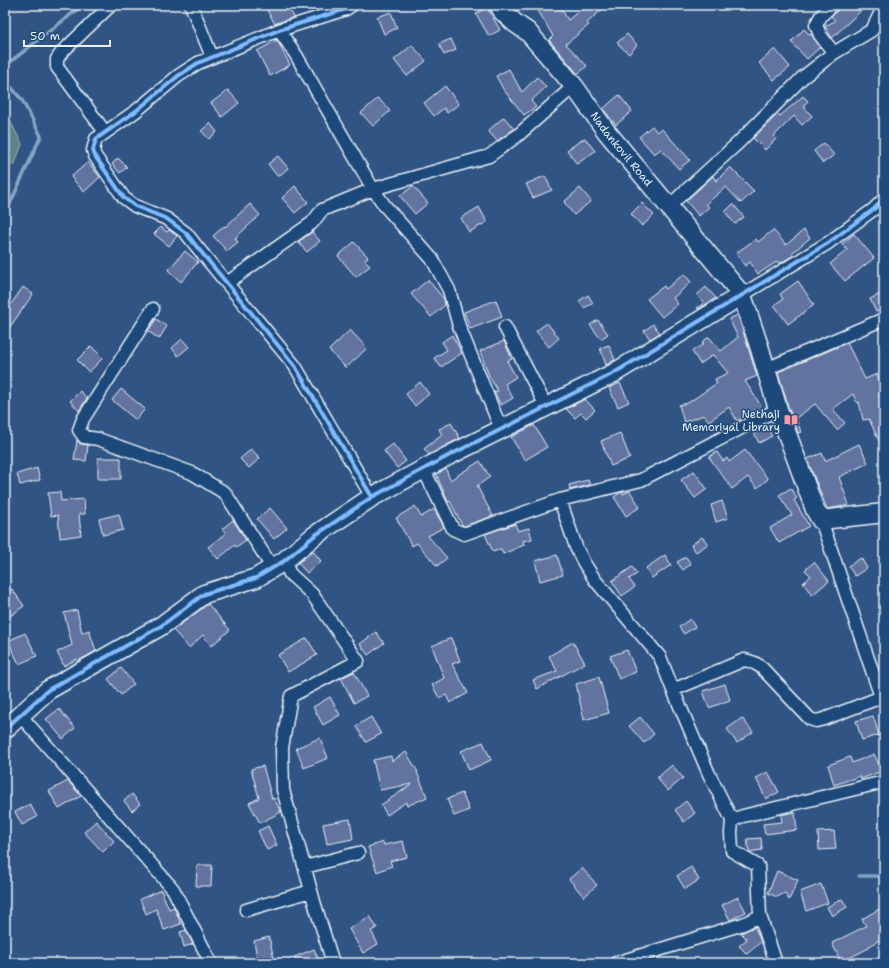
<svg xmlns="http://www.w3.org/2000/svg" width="889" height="968" viewBox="0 0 889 968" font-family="'Shantell Sans',sans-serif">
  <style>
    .green { fill: #5f8084; stroke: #a4b8be }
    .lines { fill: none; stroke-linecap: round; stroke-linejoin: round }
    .stream { stroke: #84a6c3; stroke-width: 3.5 }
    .building { fill: #62739f; stroke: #e8f1f8 }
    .street-casing { stroke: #e8f1f8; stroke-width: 15 }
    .secondary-casing { stroke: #e8f1f8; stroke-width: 21 }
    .street { stroke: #1f4a7a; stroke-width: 12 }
    .secondary { stroke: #1f4a7a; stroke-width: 18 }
    .cycleway-casing { stroke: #1f4a7a; stroke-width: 6 }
    .cycleway { stroke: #80bcff; stroke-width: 4 }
    .labels { text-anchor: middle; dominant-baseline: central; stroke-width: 3; stroke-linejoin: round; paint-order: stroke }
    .street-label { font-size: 11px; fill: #e8f1f8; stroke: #1f4a7a }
    .poi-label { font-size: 11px; fill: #e8f1f8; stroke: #1f4a7a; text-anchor: end }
  </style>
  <rect width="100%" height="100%" fill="#305483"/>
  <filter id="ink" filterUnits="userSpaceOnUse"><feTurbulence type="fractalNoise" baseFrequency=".025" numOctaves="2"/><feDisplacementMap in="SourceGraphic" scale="8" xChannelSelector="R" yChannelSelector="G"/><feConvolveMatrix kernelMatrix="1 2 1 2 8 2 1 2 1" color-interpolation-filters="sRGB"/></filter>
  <g filter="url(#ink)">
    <path class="green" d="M5,111L22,144L14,166L5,160Z"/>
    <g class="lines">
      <path class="stream" d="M5,66L83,5
        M5,80L22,100L41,136L5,215
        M859,876H884"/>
    </g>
    <path class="building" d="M264,5H287L294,17L275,24Z
      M535,5H559L568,20L586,5H607L587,23L589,25L566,44L587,66L578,74L549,40L553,36Z
      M839,5H867L832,38L825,26L835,21L831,16L838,10Z
      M487,7L500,30L489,36L476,14Z
      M391,12L397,28L384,34L377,17Z
      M804,29L810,35L811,34L820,47L807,59L791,42Z
      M627,34L637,45L629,54L617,43Z
      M451,39L456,50L444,55L439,44Z
      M277,40L290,65L270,76L257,51Z
      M412,45L426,61L407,76L394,60Z
      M775,49L790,67L774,80L759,63Z
      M509,69L522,92L537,77L546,87L531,101L536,107L524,115L503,89L496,76Z
      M445,86L459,104L447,113L444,108L434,116L424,103Z
      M228,90L239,103L222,117L211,103Z
      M619,95L632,111L616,125L603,109Z
      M803,96L808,101L803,106L812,116L802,125L794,116L774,136L776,139L765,150L753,138L778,114L780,116Z
      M378,98L390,111L373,126L361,113Z
      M504,117L514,129L497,141L488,131Z
      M210,123L217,132L209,139L201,131Z
      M652,126L657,132L662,129L690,160L679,169L661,149L654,154L639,137Z
      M585,138L595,151L577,164L567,150Z
      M824,143L834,155L823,163L814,151Z
      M278,156L288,168L278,177L268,164Z
      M118,158L127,167L120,173L112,164Z
      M88,162L100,177L84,192L71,177Z
      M730,167L754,191L741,203L726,187L706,204L709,207L699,216L686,201L713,176L716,181Z
      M545,176L552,190L533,198L526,184Z
      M295,186L308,202L295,213L282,198Z
      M413,186L428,203L415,214L400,196Z
      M580,188L591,201L574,215L564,202Z
      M642,203L654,215L642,226L631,214Z
      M250,204L260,215L235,238L238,242L227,251L213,236L224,226L225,227Z
      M733,204L744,217L735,224L725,212Z
      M479,207L487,222L469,232L461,218Z
      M161,227L167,232L169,230L177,236L169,246L154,234Z
      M773,230L786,245L804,230L810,238L792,253L794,255L779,264L778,261L758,274L750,262L745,266L736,253L756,239L758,242Z
      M312,232L320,241L307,252L298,242Z
      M854,234L874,258L845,281L830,264L847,250L842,244Z
      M354,242L368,257L365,260L370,266L356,277L338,256Z
      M185,251L198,262L181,282L168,270Z
      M684,274L691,282L673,298L678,304L662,317L647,299L664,286L666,289Z
      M428,280L444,299L445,305L431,317L411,294Z
      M798,281L814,305L788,324L774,305L783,299L780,294Z
      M23,287L33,294L5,334V313Z
      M706,287L716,298L698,309L697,308L704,303L697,295Z
      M884,292V308L876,312L870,299Z
      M588,295L593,303L584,308L579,301Z
      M496,300L502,317L470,329L464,312Z
      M738,315L757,376L745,381L763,409L745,417L744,416L737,421L729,407L709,421L704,415L684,422L679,405L688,403L717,383L715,379L728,373L713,355L700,364L692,351L704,344L702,342L709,337L721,351L738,337L729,319Z
      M156,319L167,326L159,339L148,331Z
      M598,320L608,334L601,339L590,325Z
      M547,323L559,338L549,347L536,331Z
      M653,324L660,333L650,339L644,331Z
      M350,330L367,348L346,368L329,350Z
      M452,335L462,353L441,367L434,358L447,350L442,342Z
      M182,339L189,347L178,356L172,348Z
      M504,341L512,359L507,361L516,377L505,384L513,398L501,405L494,392L498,391L489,376L480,351Z
      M847,343L865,379L877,374L884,393L879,395L884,416V452L869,419L863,420L859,402L857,403L853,394L833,409L845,423L837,430L815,404L796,418L801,432L798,433L788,406L778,372Z
      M609,345L615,360L606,365L600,348Z
      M91,346L103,358L89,372L77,360Z
      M420,382L429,394L415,406L406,394Z
      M620,383L629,402L618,407L609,388Z
      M121,389L145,409L136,420L112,400Z
      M80,391L87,398L79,411L70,401Z
      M585,399L595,410L586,418L581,413L575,418L566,409Z
      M451,423L460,438L429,455L424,449L442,435L439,429Z
      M765,424L772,436L759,443L753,431Z
      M534,425L547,447L525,460L511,437Z
      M620,433L630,458L611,466L601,441Z
      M77,440L80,444L88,445L86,461L74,460Z
      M393,444L406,461L397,468L384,451Z
      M859,444L868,463L839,477L849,505L827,509L807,459L822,453L825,461Z
      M251,449L260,458L249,468L240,459Z
      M745,450L768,479L757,488L748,477L732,489L709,457L717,452L723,461L727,458L729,462Z
      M98,458H121V479H98Z
      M480,461L490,477L477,486L493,516L464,526L462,525L450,501L448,502L436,474L446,469L450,480Z
      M37,468L40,480L20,485L17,474Z
      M694,471L707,489L695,498L681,480Z
      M588,480L590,485L570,490L569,485Z
      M791,488L797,498L794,500L809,526L779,543L770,528L792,515L779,495Z
      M630,491L640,507L626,516L614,497L620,493L622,492L623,494Z
      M60,492L61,501L84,499L85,514H79L81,535L60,538L58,515L51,516L48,493Z
      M722,501L728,518L716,522L711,505Z
      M415,506L421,517L434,509L444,527L428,536L447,558L437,566L417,543L412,546L396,518Z
      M270,508L287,528L274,539L257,519Z
      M119,514L123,530L103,535L99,519Z
      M233,520L246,540L236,547L235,545L218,559L208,547L226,533L222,529Z
      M515,524L518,531L529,528L532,539L523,541L524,545L503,554L501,549L493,552L485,534Z
      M702,537L708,544L696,552L691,545Z
      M313,551L321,561L307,573L298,563Z
      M557,555L563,575L540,581L535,561Z
      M665,555L671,565L652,578L646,568Z
      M686,557L691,564L683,570L677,562Z
      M861,558L867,568L855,576L848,566Z
      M814,562L829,581L812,595L803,583L811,576L805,570Z
      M632,567L637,574L629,579L635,587L622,596L612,581Z
      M12,589L24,606L9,617L5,611V593Z
      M208,604L230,630L211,646L203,635L189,648L173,630Z
      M77,610L82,633L89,630L96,651L80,660L78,661L77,659L64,666L57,652L72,645L64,613Z
      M690,619L695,627L684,634L679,627Z
      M376,632L384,643L368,655L360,644Z
      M25,633L37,656L19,664L8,641Z
      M307,638L317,655L288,672L278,655Z
      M451,638L460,661L452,664L468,693L450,703L446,695L439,698L432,685L444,678L432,646Z
      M573,642L585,663L537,689L533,680L557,671L549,656Z
      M627,650L636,672L619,679L610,656Z
      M121,668L134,684L121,695L108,679Z
      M354,672L367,696L354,703L341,678Z
      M599,677L609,713L584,720L576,684Z
      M725,684L730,700L709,708L703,691Z
      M330,697L340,715L323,725L313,707Z
      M59,709L75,728L63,739L46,719Z
      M873,716L879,735L862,740L856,721Z
      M371,717L381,734L366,742L356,726Z
      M640,717L654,734L644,743L629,726Z
      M742,718L753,732L737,743L727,729Z
      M320,738L328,758L304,768L296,748Z
      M483,742L491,760L469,770L461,751Z
      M406,752L418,772H417L427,797L407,806L406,802L387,815L381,805L412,784L380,790L373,760L391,756L392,761Z
      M874,754L882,771L861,779L860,776L834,785L828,765L850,757L852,763Z
      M672,765L683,778L668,791L657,778Z
      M263,766L272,799L274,798L281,812L260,823L249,803L259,798L251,769Z
      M768,772L779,792L766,799L756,778Z
      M68,781L81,796L59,809L49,791Z
      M462,793L469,810L454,816L447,799Z
      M132,794L140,804L132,811L124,801Z
      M686,801L695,813L684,822L675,810Z
      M30,804L37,817L22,825L15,812Z
      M795,812L797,830L765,834L763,824L782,822L781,815Z
      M350,819L353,839L327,844L323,824Z
      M96,821L114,841L103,852L84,832Z
      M268,826L277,845L267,850L258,831Z
      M834,831L836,849L819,850L818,832Z
      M761,838L762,850L749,852L747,839Z
      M403,841L407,857L390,861L392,866L377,872L368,847L383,842L384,845Z
      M197,865H212L211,886H196Z
      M691,867L699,880L685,889L677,876Z
      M582,868L597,885L584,897L569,879Z
      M777,871L798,880L789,900L785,893L777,897L768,893Z
      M821,884L828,903L806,911L800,892Z
      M161,890L169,909L174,907L181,924L164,930L156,909L146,914L140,899Z
      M738,897L746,912L730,920L722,905Z
      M842,899L847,907L832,916L827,907Z
      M881,908L884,914V937L868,947L869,948L841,962L832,943L866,926L862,919Z
      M370,916L377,928L371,931L378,944L363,953L349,929Z
      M754,927L757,932L761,942L747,954L739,946L747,939L741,933Z
      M186,930L193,944L184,947L180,932Z
      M269,937L275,963H258L254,941Z
      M314,949L320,963H280Z"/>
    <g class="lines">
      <g class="street-casing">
        <path id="street" d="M191,5L212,57
          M352,5L346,9L279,30L198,63L178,76L136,111L96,139L93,150L95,156L124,198L135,206L167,219L186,233L197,247L295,366L372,497
          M832,5L821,16L816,25L820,35L834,53
          M279,30L296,55L373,189L385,206L432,259L449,290L459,326L501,429
          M105,132L57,67V59L62,52L111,5
          M669,206L738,143L802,78L834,53L872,30L884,6
          M227,283L312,223L322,210L373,189L489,156L517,136L574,86
          M742,295L828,243L874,209L884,199
          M153,309L83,419L79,430L84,437L98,439L192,473L225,493L272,567
          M505,327L546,406
          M766,369L884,319
          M424,470L453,529L464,534L560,500L641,480L778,409
          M560,500L576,547L584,563L595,580L660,657L673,690L744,660C752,661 756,663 762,668L810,719L816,721L824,719L884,696
          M821,520L881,697
          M284,561L290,574L312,594L358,661L291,696L282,748L283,790L315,905L333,963
          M673,690L709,774L732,820
          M20,715L173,889L211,963
          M305,867L358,853
          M246,910L311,891
          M616,963L743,924L760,916
          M776,963L760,916L758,866L732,851L731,833L732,820L743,816L884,782"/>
      </g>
      <g class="secondary-casing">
        <g id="secondary">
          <path id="s1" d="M499,5L503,12L515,23L528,32L574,86L606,131L742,295L759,346L778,409L815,510L821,520L884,513"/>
          <path d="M5,729L48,690L161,626L204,594L256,578L284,561L314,536L372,497L448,456L614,373L742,295"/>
        </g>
      </g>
      <use href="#street" class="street"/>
      <use href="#secondary" class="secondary"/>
      <g class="cycleway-casing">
        <path id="cycleway" d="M352,5L346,9L279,30L198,63L178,76L136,111L96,139L93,150L95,156L124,198L135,206L167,219L186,233L197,247L295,366L372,497
          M5,729L48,690L161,626L204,594L256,578L284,561L314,536L372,497L448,456L614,373L828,243L874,209L884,199"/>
      </g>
      <use href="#cycleway" class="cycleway"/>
    </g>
  </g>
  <defs>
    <g id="library-bare" transform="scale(1.08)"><path d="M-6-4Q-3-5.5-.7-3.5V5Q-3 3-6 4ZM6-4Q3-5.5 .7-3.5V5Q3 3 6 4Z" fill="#ff9aa2" stroke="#1f4a7a" stroke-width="2.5" paint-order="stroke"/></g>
  </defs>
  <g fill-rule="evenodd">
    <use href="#library-bare" x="791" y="420"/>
  </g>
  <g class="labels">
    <g class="street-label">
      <text stroke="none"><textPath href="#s1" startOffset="190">Nadankovil Road</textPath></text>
    </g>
    <g class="poi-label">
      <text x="780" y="414">Nethaji<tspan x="780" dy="13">Memoriyal Library</tspan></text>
    </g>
  </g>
  <rect width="889" height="968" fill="none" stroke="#1f4a7a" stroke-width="20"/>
  <rect x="10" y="10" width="869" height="948" fill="none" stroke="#e8f1f8" stroke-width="1.5" filter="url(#ink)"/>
  <path d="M24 40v6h86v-6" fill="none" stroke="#e8f1f8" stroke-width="2"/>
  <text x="30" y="40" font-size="12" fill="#e8f1f8" stroke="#1f4a7a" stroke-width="3" paint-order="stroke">50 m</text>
</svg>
